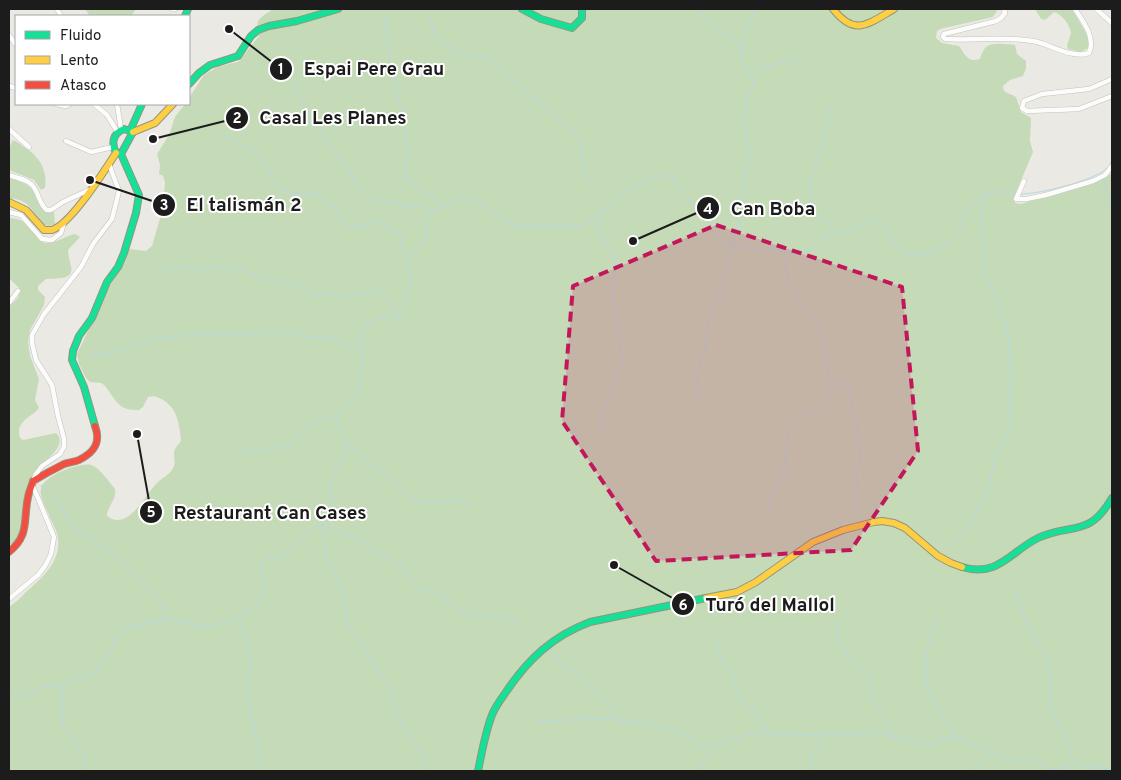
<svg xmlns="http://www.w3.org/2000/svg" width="1121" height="780" viewBox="0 0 1121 780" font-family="Overpass,sans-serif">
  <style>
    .forest { fill: #c5dbb8 }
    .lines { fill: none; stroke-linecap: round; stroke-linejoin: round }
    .stream { stroke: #b6d8e0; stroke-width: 1 }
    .street-casing { stroke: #c3c2c0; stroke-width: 5.5 }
    .fast-casing { stroke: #94957c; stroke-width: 8 }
    .slow-casing { stroke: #94957c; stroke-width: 8 }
    .jam-casing { stroke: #94957c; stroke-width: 8 }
    .street { stroke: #fcfcfb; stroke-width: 4.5 }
    .fast { stroke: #16e098; stroke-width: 6 }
    .slow { stroke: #ffcf43; stroke-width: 6 }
    .jam { stroke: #f24e42; stroke-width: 6 }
    .marked { fill: #c2185b; fill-opacity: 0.2; stroke: #c2185b; stroke-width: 4; stroke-dasharray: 10 6; stroke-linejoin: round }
    .leader { fill: none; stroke: #1c1c1c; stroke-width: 2 }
    .callout-dot { fill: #1c1c1c; stroke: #fff; stroke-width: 2 }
    .mark-label { font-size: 15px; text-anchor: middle; font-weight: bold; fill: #fff }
    .callout-label { font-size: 19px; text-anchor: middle; font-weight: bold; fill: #1c1c1c; stroke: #fff; stroke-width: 4; stroke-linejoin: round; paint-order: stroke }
  </style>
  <rect width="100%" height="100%" fill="#ebe9e4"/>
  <path class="forest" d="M85,9H136L131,16H90Z
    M273,9H998L993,17L940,29L937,31L936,38L942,43L959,46C965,54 967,63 980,59C981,55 983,50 986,47C991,42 1008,44 1015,45L1017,54L1026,61V69L1023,76L1010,80L1003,86C1003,94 1010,93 1016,97L1021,112L1031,118L1030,141L1033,152L1014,197L1015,203L1021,204L1106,177L1112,173V771H9V607C15,603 21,598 26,592C42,578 61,562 58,538C57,530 51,521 48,513C45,506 39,496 41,488C44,476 79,462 91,465C100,468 109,482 115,489C117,500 107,506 107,516C127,532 145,496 156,484C161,478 170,475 173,468C177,462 172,455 175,449C177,445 180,444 181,440C179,424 178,409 163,400C157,397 155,395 148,397L143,407L139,410C117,411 116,399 104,385L101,383L90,382L86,378L79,364L77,354L98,310L105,292L115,278L130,249L146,251L152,246L163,208L165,182L163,176L159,174L160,165L157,154L169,135L175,117L185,104H189V98L204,75L219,66L238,62L259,36C254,19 260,18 273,9Z
    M1035,9H1072L1090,40L1088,48L1081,52L1068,49L1067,45L1071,33C1070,25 1062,14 1054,12L1045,20L1041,19Z
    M13,140C18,142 20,144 24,147C39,156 48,170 45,188L41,190L34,180L9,170V148Z
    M9,177C28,184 33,186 40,205L54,212L55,224C44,232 35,212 28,205C22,200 16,199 9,198Z
    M9,218C16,218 25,221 31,227C37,233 37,243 48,243C58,242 65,236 75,234L80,237L68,250C68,256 70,261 71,266C75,281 54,278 46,279L38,286V290L45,297L44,305L30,330L28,342L30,356L39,379L35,400L39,408C31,418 15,421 20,438L23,440L56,433C70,446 41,462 35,472C23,492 25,514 20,536L18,540L9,545V307L18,298L20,289L9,278Z"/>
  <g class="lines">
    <path class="stream" d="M699,9L703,17L712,23L738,44L743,63L753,80V87L746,102L747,114L743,123L750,156L744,179L739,222L732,236L735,245
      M431,17L433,32L439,40L463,54L491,58L562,124C566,127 572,130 575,133C588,147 577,171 591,186
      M384,18L390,55L387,65L394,76L407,141L410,148L404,175L411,183L444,205
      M742,53L744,33L751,22L754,9
      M750,75C764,65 783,63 798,58
      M293,80L298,95L307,111L309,122L319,130L362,190L373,200L415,206L433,210
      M829,106V118L822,148L809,185L812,203L816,214L830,224L837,231
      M220,133L234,140L246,149L258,153L266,166L275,184L287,191L294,193L307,192L320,197L331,204L347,224L358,227L375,222L383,225L400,234L402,249L409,255
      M1110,165L1112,159
      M1103,177L1112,208
      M1021,194C1039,194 1094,181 1107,168
      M600,212L599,230L615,258L613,300L617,316L619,331L618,341L623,358L622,367L603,409L601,418L604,436
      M162,272L177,266L196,269L222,267L238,269L272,281L298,283L308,292L315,295L325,293L346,295L379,291L387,298L399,317
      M399,317L404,308L411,274L407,267L406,259L421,246L428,235L425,222L434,210L464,198C486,202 494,216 512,224C523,229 564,226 578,227L584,225C610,207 639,172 673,176C678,183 681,189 686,194C689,197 690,201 692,204C697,209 702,213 706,218C711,226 713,235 721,240C729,246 738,244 747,246C756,249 763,251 773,249C784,254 800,256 810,249C817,245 821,238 828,234C834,232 841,233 847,231C857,227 866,222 876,219L882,223L895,247C903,249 907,255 916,255C932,255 954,242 961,227C962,223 962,220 964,216C974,197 997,188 1017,193
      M399,317L388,316L380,318L370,321L361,330L359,338L363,349V359L359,375L360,390C356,402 342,403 337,415C333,425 345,431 346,442C347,454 340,461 335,471C328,485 332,501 330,516L323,523L326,555L332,569L341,585L350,632L360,638L366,652L374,662L379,675L388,681L396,710L405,727L421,754L426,771
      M90,355L114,352L155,339L169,337L215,333L257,334L273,331L290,333L302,332L306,337C313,338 320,336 327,337C343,339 345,351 362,345
      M829,378L848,389L856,419L858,435L860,461L856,471L858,495L856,510
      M696,405L699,391L696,375L705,350L707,328L723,288L729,253L738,246
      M347,443L418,502H442L456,500H464L474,504
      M237,451L261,452L274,446L283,449L296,439L299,432L304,427L337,414
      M40,485L62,506L66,517L74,528L115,554L156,594L162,606L163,619
      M767,514C769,496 779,487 784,471C788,458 783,438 792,427C802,415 826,408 830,390C831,383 828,374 827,367C826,351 821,334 814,320C803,296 788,293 785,263L791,254
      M327,521L329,528L358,539L381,555L404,567L414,585L420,590L427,592H440L444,594L447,602L463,611L487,617H506L520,624
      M950,548L957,537L976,516L981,503L988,491L996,453L1004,441L1012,419L1010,391L1012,373L1009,349V338L1005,328L1006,323C996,307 999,289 983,276V268L985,251L981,221L985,195
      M1014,589L1028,627L1047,658L1050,669L1051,710L1055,720L1064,732L1069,752L1074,763
      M939,616C935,628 929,640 926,652C922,668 928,691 935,705C941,716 951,725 955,737
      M239,618L249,652L251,664L247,689L249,702L262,771
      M836,622L840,644L848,656L871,677L872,695L887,721L894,737
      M716,642L721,659L731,672L741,701L747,707L756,711L768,732
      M551,652L562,665L579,672L624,721
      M64,685L60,705L63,718V728L84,753L86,771
      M9,693L23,696L41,687L64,685L74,680L94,674L110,653L115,640L119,634L129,628L163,620L170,619L201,626L213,625L226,623L250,611L258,604L264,594L261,568L263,560L267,556L280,557L284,555L309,531L323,524
      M536,721L607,719L645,723L672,729L692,737L700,747L716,745L747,734L762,732L798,735L872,732L931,745C936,742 943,738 949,737C966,737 984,752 1000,757C1011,761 1023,757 1034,761C1041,763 1045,768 1052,769C1060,770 1066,763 1074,763L1112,770
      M697,771L716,745
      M811,771L812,754L825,734
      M973,771L987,758L993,754
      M1087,771L1092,767"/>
    <g class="street-casing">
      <path id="street" d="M57,9L61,16
        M172,9H175
        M1004,9L1005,13L1001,18L996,21L944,34L943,37L945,39C974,41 1004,36 1033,41C1050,44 1071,59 1089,53C1096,38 1083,21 1075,9
        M1096,9L1112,23
        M9,35L16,45
        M1112,79L1089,89L1042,94L1024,101L1022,108L1027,111L1079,109L1112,96
        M9,86L16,88
        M56,104L66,106L70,104
        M94,104L107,115L117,131
        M117,104L121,129
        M9,129L29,147
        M66,141L91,152L113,147
        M9,175C16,178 27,179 32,185C39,192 39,205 47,210H51L63,202L89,190
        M1024,181L1016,199H1026L1046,195L1093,181L1105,175L1112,166
        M9,212L21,215L42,239L52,240L61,233L64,222
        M9,303L18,291
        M9,599L38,575L45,566L51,554L54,537L38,498L33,487V481L36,474L42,466L60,454L64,447V439L58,416L52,385L36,360L32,343V335L44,314L81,267L93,244L112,219L119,191L109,164"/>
    </g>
    <g class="fast-casing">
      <path id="fast" d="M522,9L541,19L572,28L582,18V9
        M185,16L188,9
        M189,84L199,73L210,65L238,56L251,36L258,30L269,26L297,21L338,9
        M130,131L142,104
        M116,153C111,143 113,133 124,129L133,132
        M121,154L133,132
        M95,426L84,387L72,360L73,351L79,336L92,318L107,282L118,267L124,253L136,213L139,195L121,154
        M962,567C998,578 1011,551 1038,538C1072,522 1088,539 1112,498
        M478,771C482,752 485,733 492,715C495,707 501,699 506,692C528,659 553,636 590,622L706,598"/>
    </g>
    <g class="slow-casing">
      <path id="slow" d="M833,9C855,37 868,24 894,9
        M133,132L155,123L173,104
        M9,202L26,210L44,230C44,230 52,230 52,230C72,223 104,171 116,153
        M706,598L737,592L756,582L813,542L843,530L874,522L882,521L894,523L905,528L938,556L951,563L962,567"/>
    </g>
    <g class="jam-casing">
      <path id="jam" d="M9,552C30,535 23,520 28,497C29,491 32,486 33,481C43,475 54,469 64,464C69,462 75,462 79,460C95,452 101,442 95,426"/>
    </g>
    <use href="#street" class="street"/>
    <use href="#fast" class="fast"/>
    <use href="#slow" class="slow"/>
    <use href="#jam" class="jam"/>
  </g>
  <path class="marked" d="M716,225L902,287L918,451L851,550L656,561L562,421L573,286Z"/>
  <path class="leader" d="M229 29L281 69M153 139L237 118M90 180L164 205M633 241L708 208M137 434L151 512M614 565L683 604"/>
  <g class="callout-dot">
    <circle cx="229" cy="29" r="5"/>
    <circle cx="153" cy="139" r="5"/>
    <circle cx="90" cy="180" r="5"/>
    <circle cx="633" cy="241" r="5"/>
    <circle cx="137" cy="434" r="5"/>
    <circle cx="614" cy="565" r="5"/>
    <circle cx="281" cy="69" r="12"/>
    <circle cx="237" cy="118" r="12"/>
    <circle cx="164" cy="205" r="12"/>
    <circle cx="708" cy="208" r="12"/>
    <circle cx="151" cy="512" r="12"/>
    <circle cx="683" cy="604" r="12"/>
  </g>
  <g class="mark-label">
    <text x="281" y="74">1</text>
    <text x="237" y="123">2</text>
    <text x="164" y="210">3</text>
    <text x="708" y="214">4</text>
    <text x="151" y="517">5</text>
    <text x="683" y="610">6</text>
  </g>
  <g class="callout-label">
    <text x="374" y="75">Espai Pere Grau</text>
    <text x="333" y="124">Casal Les Planes</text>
    <text x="244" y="211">El talismán 2</text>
    <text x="773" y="215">Can Boba</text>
    <text x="270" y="519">Restaurant Can Cases</text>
    <text x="770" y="611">Turó del Mallol</text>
  </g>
  <rect width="1121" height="780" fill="none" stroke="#1c1c1c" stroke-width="20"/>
  <rect x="15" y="15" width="175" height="90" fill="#ffffff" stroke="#a4a4a4"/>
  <rect x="25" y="31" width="25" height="8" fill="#16e098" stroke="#a4a4a4"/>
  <text x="60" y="40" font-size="15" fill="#1c1c1c">Fluido</text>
  <rect x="25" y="56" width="25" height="8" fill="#ffcf43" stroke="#a4a4a4"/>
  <text x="60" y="65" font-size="15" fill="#1c1c1c">Lento</text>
  <rect x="25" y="81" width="25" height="8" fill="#f24e42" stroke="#a4a4a4"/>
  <text x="60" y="90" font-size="15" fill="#1c1c1c">Atasco</text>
</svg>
